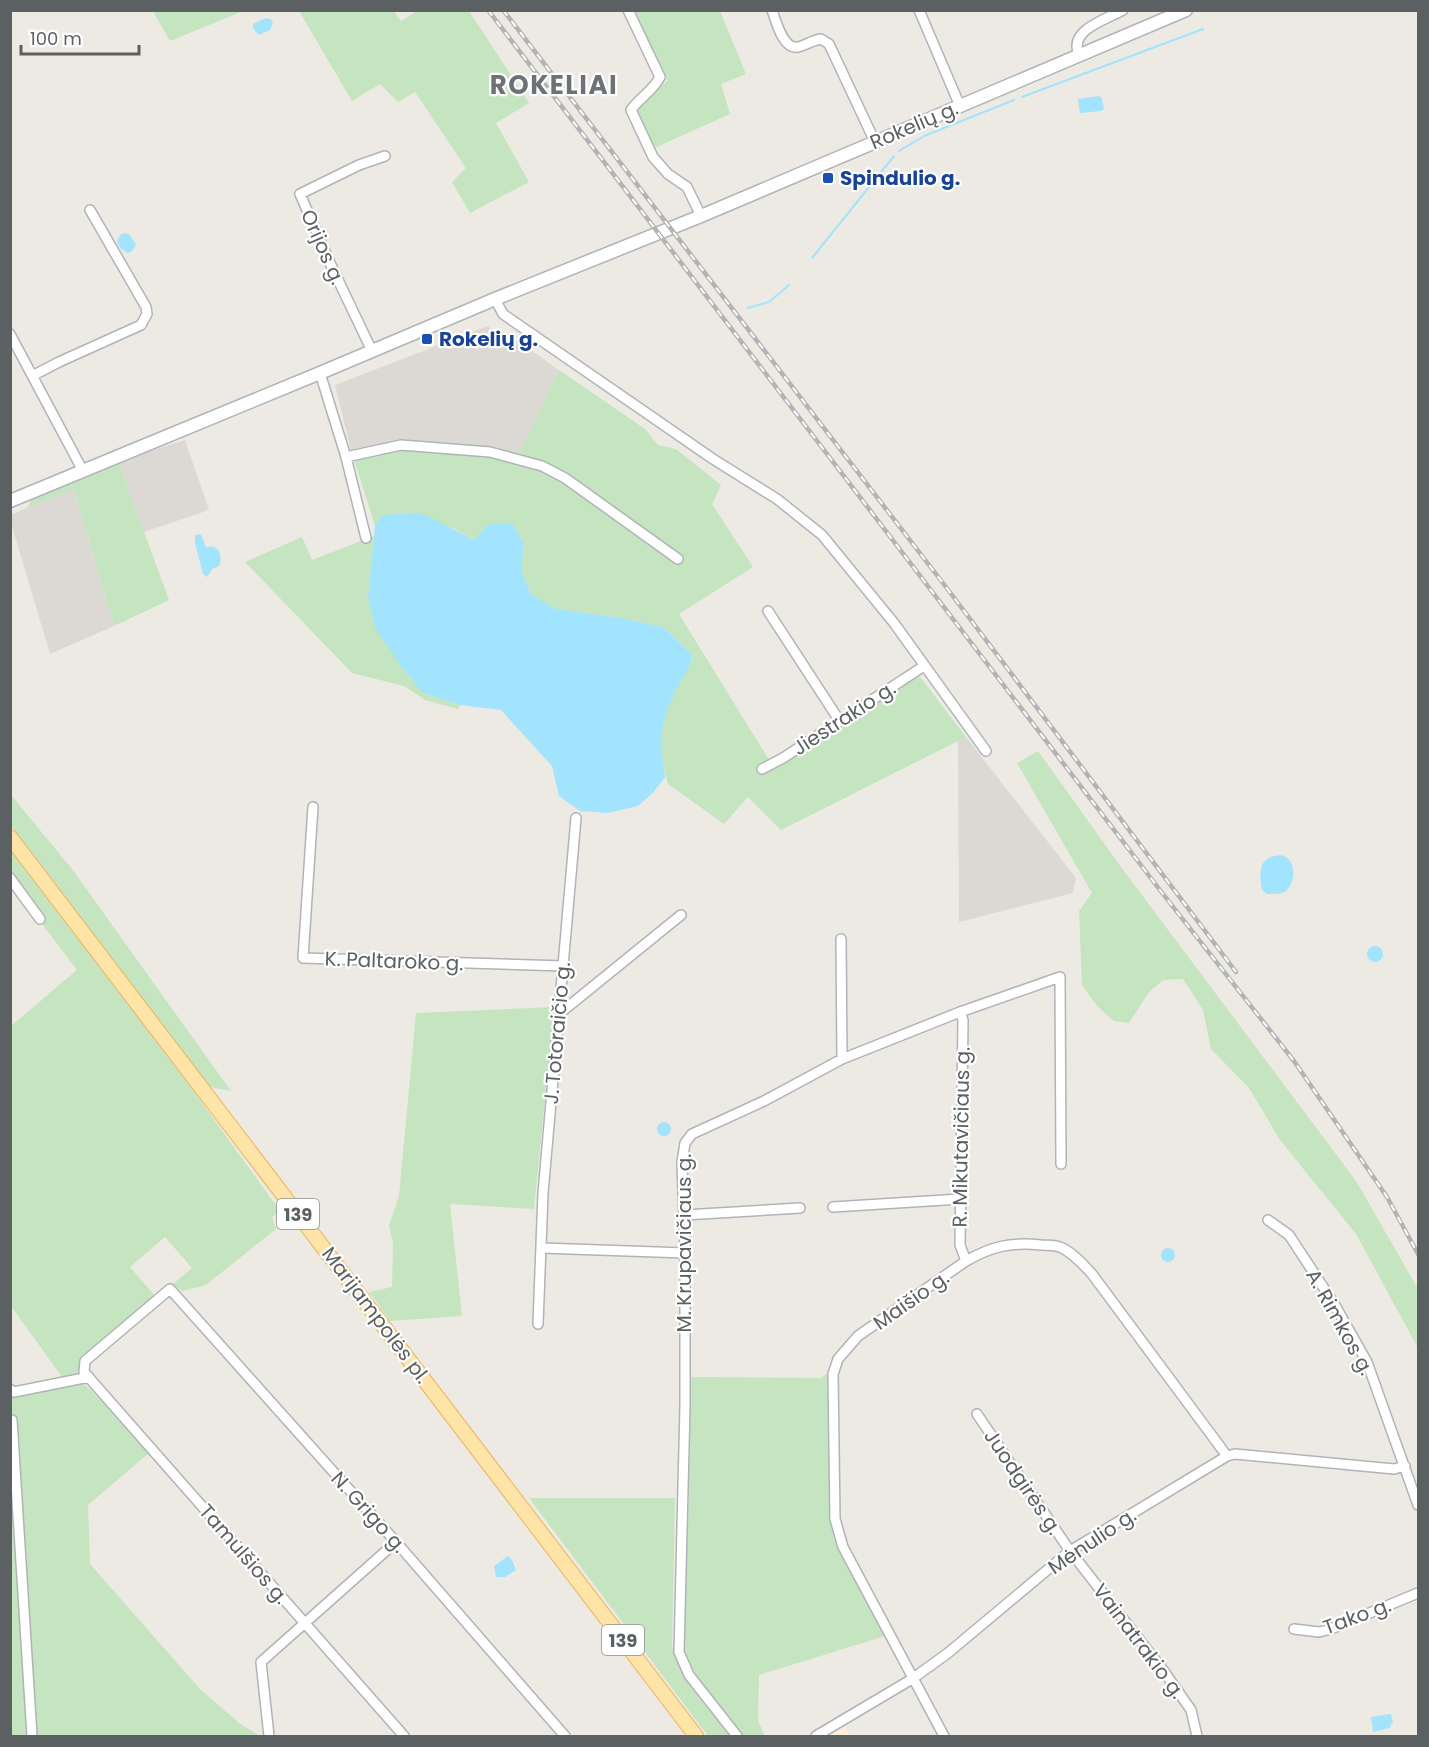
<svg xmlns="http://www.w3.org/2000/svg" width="1429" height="1747" viewBox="0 0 1429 1747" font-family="Poppins,sans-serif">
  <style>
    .commercial { fill: #fdefd8 }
    .industrial { fill: #dcd9d5 }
    .green { fill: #c4e5bf }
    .water { fill: #a2e3fe }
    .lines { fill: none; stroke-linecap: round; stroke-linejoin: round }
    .stream { stroke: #a2e3fe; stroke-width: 2 }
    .street-casing { stroke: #b0b4b8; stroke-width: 12 }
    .secondary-casing { stroke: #afb4b8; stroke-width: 15 }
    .primary-casing { stroke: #efb15a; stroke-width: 16 }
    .street { stroke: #fff; stroke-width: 9 }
    .secondary { stroke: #fff; stroke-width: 12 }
    .primary { stroke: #fee4a7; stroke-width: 14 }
    .rail-casing { stroke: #b2b3b3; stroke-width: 4.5 }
    .rail { stroke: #fff; stroke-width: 2; stroke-dasharray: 7; stroke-linecap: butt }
    .transit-dot { fill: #1a4fb4; stroke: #fff; stroke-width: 2 }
    .labels { text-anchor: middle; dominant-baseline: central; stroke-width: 4.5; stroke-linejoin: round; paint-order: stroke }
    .shield { fill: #fff; stroke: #8c9092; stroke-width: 1.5 }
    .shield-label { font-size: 18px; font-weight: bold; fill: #5b6063 }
    .street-label { font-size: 20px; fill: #5b6063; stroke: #fff }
    .transit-label { font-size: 20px; font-weight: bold; fill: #164399; stroke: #fff; text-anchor: start }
    .district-label { font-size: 26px; font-weight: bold; letter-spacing: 1.5px; fill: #6c7275; stroke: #fff }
  </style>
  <rect width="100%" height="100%" fill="#edeae3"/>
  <path class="commercial" d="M844,1725L850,1736H825L843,1725Z"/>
  <path class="industrial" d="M488,326L498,334L507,333L559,370L520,453L483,445L401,439L351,450L335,385Z
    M185,440L209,510L144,532L118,461Z
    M74,489L114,626L50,654L11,523L10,515Z
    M966,737L1076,878L1073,893L959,922L958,741Z"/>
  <path class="green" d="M153,11H243L170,41Z
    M299,11H394L401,21L417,11H469L529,103L496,123L529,182L470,213L452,182L466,168L415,92L398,102L380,84L352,101Z
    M634,11H720L746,74L721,84L730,114L652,149L634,110L667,81Z
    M559,370L645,429L658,445L676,449L721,485L712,504L753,567L679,614L774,768L918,674L966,737L781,830L748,797L724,824L668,784C658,753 659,723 674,693C681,680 689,671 693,656L663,627L621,618L556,609L530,593L521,568L524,544L475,540L453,528L382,515L375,526L351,450L401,439L483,445L520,453Z
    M118,461L169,600L114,626L74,489L27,508L32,499Z
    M374,536L368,597L423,693L460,705L458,709L425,700L404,686L352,673L245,562L302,537L312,560Z
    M1038,751L1121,867L1356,1181L1418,1289V1348L1356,1234L1280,1140L1249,1088L1211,1049L1203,1010L1183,979L1163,980L1149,992L1129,1023L1114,1021L1097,1006L1082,985L1079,911L1092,893L1017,763Z
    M10,794L72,869L231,1091L210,1087L11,826Z
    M11,851L184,1078L280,1211L272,1217L276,1229L206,1285L182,1291L173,1284L192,1268L165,1237L130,1267L156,1297L82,1359L79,1375L62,1377L11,1306V1026L77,970L11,883Z
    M554,1007L534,1209L450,1204L462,1316L390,1321L369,1292L392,1287L393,1243L389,1226L399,1196L416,1013Z
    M829,1373L831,1526L837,1547L885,1636L759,1675L758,1721L765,1736H743C720,1707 690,1678 683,1640L689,1498V1377L820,1378Z
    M82,1381L150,1452L88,1505L90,1564L200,1689L240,1724L260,1736H11L10,1392Z
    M529,1498H675L672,1645C681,1681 708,1708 731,1736H708Z"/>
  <path class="water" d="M266,18L271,19L273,23L270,30L259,35L253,28V24Z
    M1099,96L1102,98L1104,109L1101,111L1080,113L1078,99Z
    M124,233L129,234L136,245L132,251L128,253L120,248L117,241L120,235Z
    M421,513L475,540L487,525L512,523L524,544L521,568L530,593L556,609L621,618L663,627L693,656C689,671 680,681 674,694C659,724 660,745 665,777L653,793L638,806L608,813L580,811L559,796L552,766L501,710L460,705L423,693L398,662L375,628L368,597L375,526L382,515Z
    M201,534L206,547C209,547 212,546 214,547C221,549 222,561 219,566L212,569L207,577L203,574L195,543V535Z
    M1281,855C1296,859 1297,880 1286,891C1281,895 1273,894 1267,894L1262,890C1259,871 1258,857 1281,855Z
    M1367 954a8 8 0 1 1 16 0a8 8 0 1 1-16 0Z
    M657 1129a7 7 0 1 1 14 0a7 7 0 1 1-14 0Z
    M1161 1255a7 7 0 1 1 14 0a7 7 0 1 1-14 0Z
    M508,1556L512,1560L516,1570L505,1577H496L494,1566Z
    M1389,1714H1391L1393,1723L1391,1724L1390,1728L1373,1732L1371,1717Z"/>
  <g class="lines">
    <path class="stream" d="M1022,97L1203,29
      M899,151L924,136L1014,100
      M812,258L894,156
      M748,308L769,302L789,285"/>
    <g class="street-casing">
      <path id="street" d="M628,10L660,77C653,91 640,97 631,110L653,157L668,174L687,187L701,216
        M772,10C776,21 783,50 798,47C806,45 813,40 821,39L829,44L875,142
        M919,10L960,106
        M1079,55C1068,30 1105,20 1123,10
        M495,299L503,314L713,459L777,499L822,535L894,623L986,751
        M10,334L83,471
        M372,351L330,263L300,194L359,165L385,156
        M320,373L346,457L366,538
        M34,375L59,362L141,325L147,314L146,307L90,210
        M346,457L401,445L490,452L542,466L565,478L678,559
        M768,611L839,720
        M762,769L783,758L924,666
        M313,807L303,958L563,966
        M10,878L40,919
        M841,939L842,1059
        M960,1012L963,1020L960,1245L966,1261
        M559,1014L681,915
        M833,1207L960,1199
        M684,1215L800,1208
        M1268,1220L1289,1235L1333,1302L1367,1362L1418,1505
        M542,1248L685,1253
        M538,1324L543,1193L576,818
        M10,1389L14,1392L89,1377
        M977,1414L1070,1551L1163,1670L1191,1710L1197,1736
        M12,1420L32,1736
        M1294,1629L1319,1632L1331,1629L1418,1593
        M269,1736L261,1662L396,1542
        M404,1736L84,1372L85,1361L170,1289L396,1542L565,1736
        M737,1736L689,1675L679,1652L685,1406V1253L682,1162L685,1143L692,1134L764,1101L842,1059L960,1012L1060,977L1061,1164
        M816,1736L912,1679L948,1653L1070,1551L1227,1456L1235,1454L1394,1469L1405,1466
        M944,1736L843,1547L835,1519L833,1374L838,1359L858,1336L966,1261C992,1246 1011,1242 1041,1245C1047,1245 1054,1245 1060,1247C1072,1252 1083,1264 1092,1274L1227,1456"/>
    </g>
    <g class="secondary-casing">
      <path id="secondary" d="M10,501L320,373L495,299L701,216L1186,10"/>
    </g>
    <g class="primary-casing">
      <path id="primary" d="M10,837L696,1736"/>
    </g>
    <use href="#street" class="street"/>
    <use href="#secondary" class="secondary"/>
    <use href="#primary" class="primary"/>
    <g class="rail-casing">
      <path id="rail" d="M488,10L1163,894L1294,1061L1387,1197L1418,1254
        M503,10L949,591L1236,972"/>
    </g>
    <use href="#rail" class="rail"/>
  </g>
  <g class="transit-dot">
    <rect x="822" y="172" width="12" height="12" rx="3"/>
    <rect x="421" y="333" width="12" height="12" rx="3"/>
  </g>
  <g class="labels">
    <g class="shield">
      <rect x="277" y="1199" width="42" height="30" rx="4.5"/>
      <rect x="602" y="1625" width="42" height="30" rx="4.5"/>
    </g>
    <g class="shield-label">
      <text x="298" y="1214">139</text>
      <text x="623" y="1640">139</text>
    </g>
    <g class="street-label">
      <text transform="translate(914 125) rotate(-23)">Rokelių g.</text>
      <text transform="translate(323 247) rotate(66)">Orijos g.</text>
      <text transform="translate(844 718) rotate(-33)">Jiestrakio g.</text>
      <text transform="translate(394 961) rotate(2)">K. Paltaroko g.</text>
      <text transform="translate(557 1033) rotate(-85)">J. Totoraičio g.</text>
      <text transform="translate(961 1137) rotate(-89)">R. Mikutavičiaus g.</text>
      <text transform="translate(684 1243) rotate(-90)">M. Krupavičiaus g.</text>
      <text transform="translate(911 1300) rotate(-35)">Maišio g.</text>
      <text transform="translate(376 1315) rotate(53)">Marijampolės pl.</text>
      <text transform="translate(1340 1322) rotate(61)">A. Rimkos g.</text>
      <text transform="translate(1023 1482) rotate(56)">Juodgirės g.</text>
      <text transform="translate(369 1512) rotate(48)">N. Grigo g.</text>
      <text transform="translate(1092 1541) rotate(-34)">Mėnulio g.</text>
      <text transform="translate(244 1554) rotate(49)">Tamulšios g.</text>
      <text transform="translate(1357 1616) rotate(-20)">Tako g.</text>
      <text transform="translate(1139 1641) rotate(53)">Vainatrakio g.</text>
    </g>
    <g class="transit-label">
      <text x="840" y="178">Spindulio g.</text>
      <text x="439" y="339">Rokelių g.</text>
    </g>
    <g class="district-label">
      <text x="554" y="85">ROKELIAI</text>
    </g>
  </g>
  <rect width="1429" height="1747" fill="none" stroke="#5b6063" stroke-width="24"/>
  <path d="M21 45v9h118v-9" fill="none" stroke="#5b6063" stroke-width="3"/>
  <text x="30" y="45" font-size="18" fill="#5b6063" stroke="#ffffff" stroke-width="4.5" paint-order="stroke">100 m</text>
</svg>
